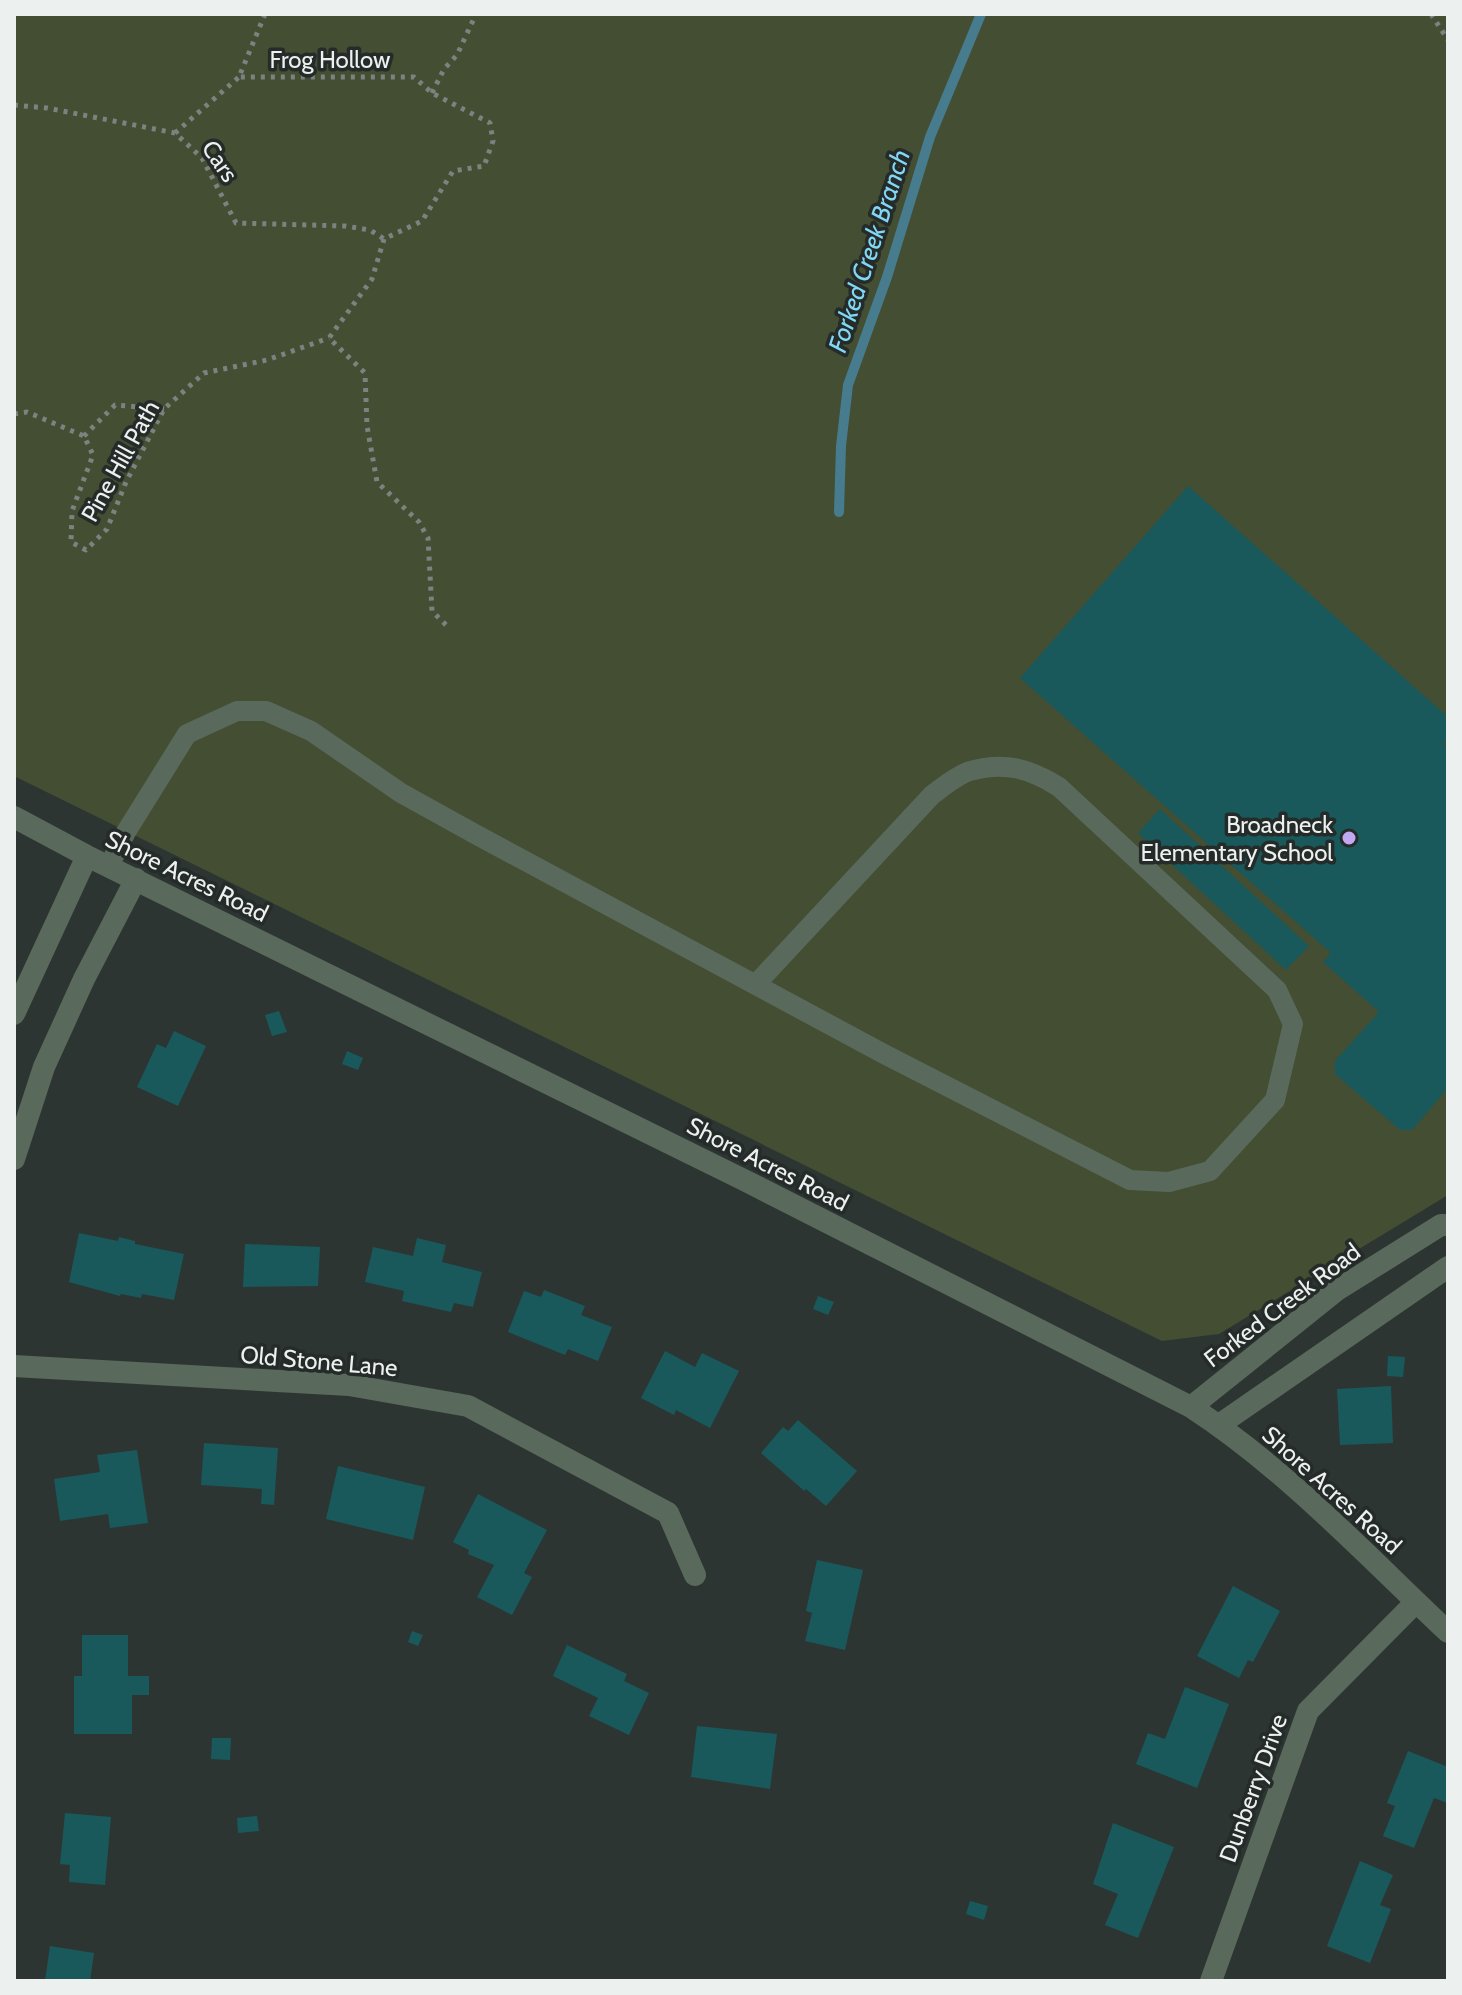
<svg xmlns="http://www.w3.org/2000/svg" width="1462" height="1995" viewBox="0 0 1462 1995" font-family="Cabin,sans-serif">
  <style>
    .green { fill: #444e32 }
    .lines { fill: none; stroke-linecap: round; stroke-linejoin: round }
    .stream { stroke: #477b8e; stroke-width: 10 }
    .building { fill: #19595c }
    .path { stroke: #7b8280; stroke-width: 5; stroke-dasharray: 4 6; stroke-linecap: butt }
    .service { stroke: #59695b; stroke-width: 20 }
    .minor { stroke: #59695b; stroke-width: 22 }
    .poi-dot { fill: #c1a8f3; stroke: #242b29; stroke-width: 3 }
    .labels { text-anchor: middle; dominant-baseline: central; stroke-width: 7; stroke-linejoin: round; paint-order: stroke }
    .street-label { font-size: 24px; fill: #ecf1ef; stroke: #242b29 }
    .poi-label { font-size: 24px; fill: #ecf1ef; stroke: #242b29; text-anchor: end }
    .water-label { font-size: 26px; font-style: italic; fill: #82d7f6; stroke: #242b29 }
  </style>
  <rect width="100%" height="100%" fill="#2d3533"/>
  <path class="green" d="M14,14H1448V1195L1219,1334L1162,1341L14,776Z"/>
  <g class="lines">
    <path class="stream" d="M839,512L841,446L848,385L887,277L930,137L981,14"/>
  </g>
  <path class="building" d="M1188,486L1448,717V738L1443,743L1448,747V1088L1412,1130H1400L1335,1074V1061L1379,1012L1323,962L1331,953L1020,678Z
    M1160,809L1309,946L1286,970L1138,833Z
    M279,1011L287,1032L272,1036L265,1015Z
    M174,1031L206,1046L178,1106L137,1087L157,1044L166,1048Z
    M347,1051L363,1058L358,1070L342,1064Z
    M79,1233L118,1241L119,1237L135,1241V1244L184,1254L174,1300L142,1294L141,1298L121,1294L120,1296L69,1282Z
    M417,1238L446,1245L442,1262L482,1272L473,1307L454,1303L451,1312L402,1301L404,1291L365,1282L373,1247L413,1256Z
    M245,1244L320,1247L318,1286L243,1287Z
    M544,1290L585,1306L581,1315L612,1327L598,1361L568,1349L565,1355L508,1332L524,1291L541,1297Z
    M818,1296L834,1302L828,1315L813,1309Z
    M665,1351L695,1367L702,1353L739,1371L710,1428L676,1410L674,1415L641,1398Z
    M1388,1356L1405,1357L1403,1377L1387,1376Z
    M1391,1386L1393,1443L1340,1445L1337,1389Z
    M798,1420L857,1471L826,1506L806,1489L804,1491L801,1488L761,1453L783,1427L788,1431Z
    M204,1443L278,1448L274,1505L261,1504L262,1489L201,1485Z
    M137,1450L148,1523L110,1528L108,1514L60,1521L54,1479L100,1472L97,1455Z
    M338,1466L425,1487L413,1540L326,1519Z
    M478,1494L547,1530L524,1573L532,1577L512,1615L477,1597L494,1565L468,1554L469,1550L453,1542Z
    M817,1560L863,1570L845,1650L805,1641L812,1613L806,1611Z
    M1233,1586L1280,1611L1253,1662L1248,1660L1239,1678L1197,1656Z
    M412,1631L423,1635L418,1646L408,1642Z
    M82,1635H128V1676H149V1695H132V1734H74V1676H82Z
    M567,1645L627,1674L624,1681L649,1693L629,1735L589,1716L598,1698L553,1676Z
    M1185,1687L1229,1704L1197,1788L1136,1764L1148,1733L1165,1739Z
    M697,1726L777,1734L770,1789L691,1777Z
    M212,1738H231L230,1760L211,1759Z
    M1408,1751L1448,1767V1803L1434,1798L1414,1848L1383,1836L1395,1806L1387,1803Z
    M65,1813L111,1817L105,1885L69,1882L70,1865L60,1864Z
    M257,1816L259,1831L238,1833L237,1818Z
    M1113,1823L1174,1847L1138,1938L1105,1925L1118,1894L1093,1884Z
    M1360,1861L1393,1875L1380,1905L1391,1909L1370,1963L1327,1946Z
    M970,1901L988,1906L984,1920L966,1914Z
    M50,1946L94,1953L90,1981H45Z"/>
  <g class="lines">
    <path class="path" d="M265,14L239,77H414L432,93L490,123L493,141L484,166L453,171L422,221L384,239
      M1431,14L1448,40
      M432,93L444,69L457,55L476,14
      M14,105L47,108L175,133L202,158L236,223L345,226L370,230L384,239
      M175,133L239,77
      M384,239L372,279L329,338L365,373L367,426L377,482L419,522L428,538L432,611L449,628
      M14,414L27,412L84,436L93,455L72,511L71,542L86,550L107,529L126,482L164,409L204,373L267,360L329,338
      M84,436L115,405L164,409"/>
    <path class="service" d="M109,866L126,832L187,734L237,711H266L311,731L401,793L475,834L884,1054L1130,1180L1169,1182L1210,1171L1275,1100L1293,1024L1277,990L1059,787C1030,769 1005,761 970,771C957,775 943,787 932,795L757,983"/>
    <path class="minor" d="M14,817L87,856L744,1180L1191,1407C1285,1468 1366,1555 1448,1632
      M14,1014L87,856
      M14,1159L44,1067L84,979L136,879
      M14,1366L349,1385L468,1406L668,1513L695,1575
      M1191,1407L1337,1290L1441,1225H1448
      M1219,1425L1448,1267
      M1211,1981L1308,1711L1416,1602"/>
  </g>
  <circle class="poi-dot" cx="1349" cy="838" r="8"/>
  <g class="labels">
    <g class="street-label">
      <text x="330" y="59">Frog Hollow</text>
      <text transform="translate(220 161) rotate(56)">Cars</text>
      <text transform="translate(120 461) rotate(-61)">Pine Hill Path</text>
      <text transform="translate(187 876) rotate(26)">Shore Acres Road</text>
      <text transform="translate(768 1164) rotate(27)">Shore Acres Road</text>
      <text transform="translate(1282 1305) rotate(-37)">Forked Creek Road</text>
      <text transform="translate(319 1361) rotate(5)">Old Stone Lane</text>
      <text transform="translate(1332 1490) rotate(42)">Shore Acres Road</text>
      <text transform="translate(1253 1788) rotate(-70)">Dunberry Drive</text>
    </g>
    <g class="poi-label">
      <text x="1333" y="824">Broadneck<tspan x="1333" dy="28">Elementary School</tspan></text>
    </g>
    <g class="water-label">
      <text transform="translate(869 251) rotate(-72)">Forked Creek Branch</text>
    </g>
  </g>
  <rect width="1462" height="1995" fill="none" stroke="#ecf1ef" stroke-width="32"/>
</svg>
